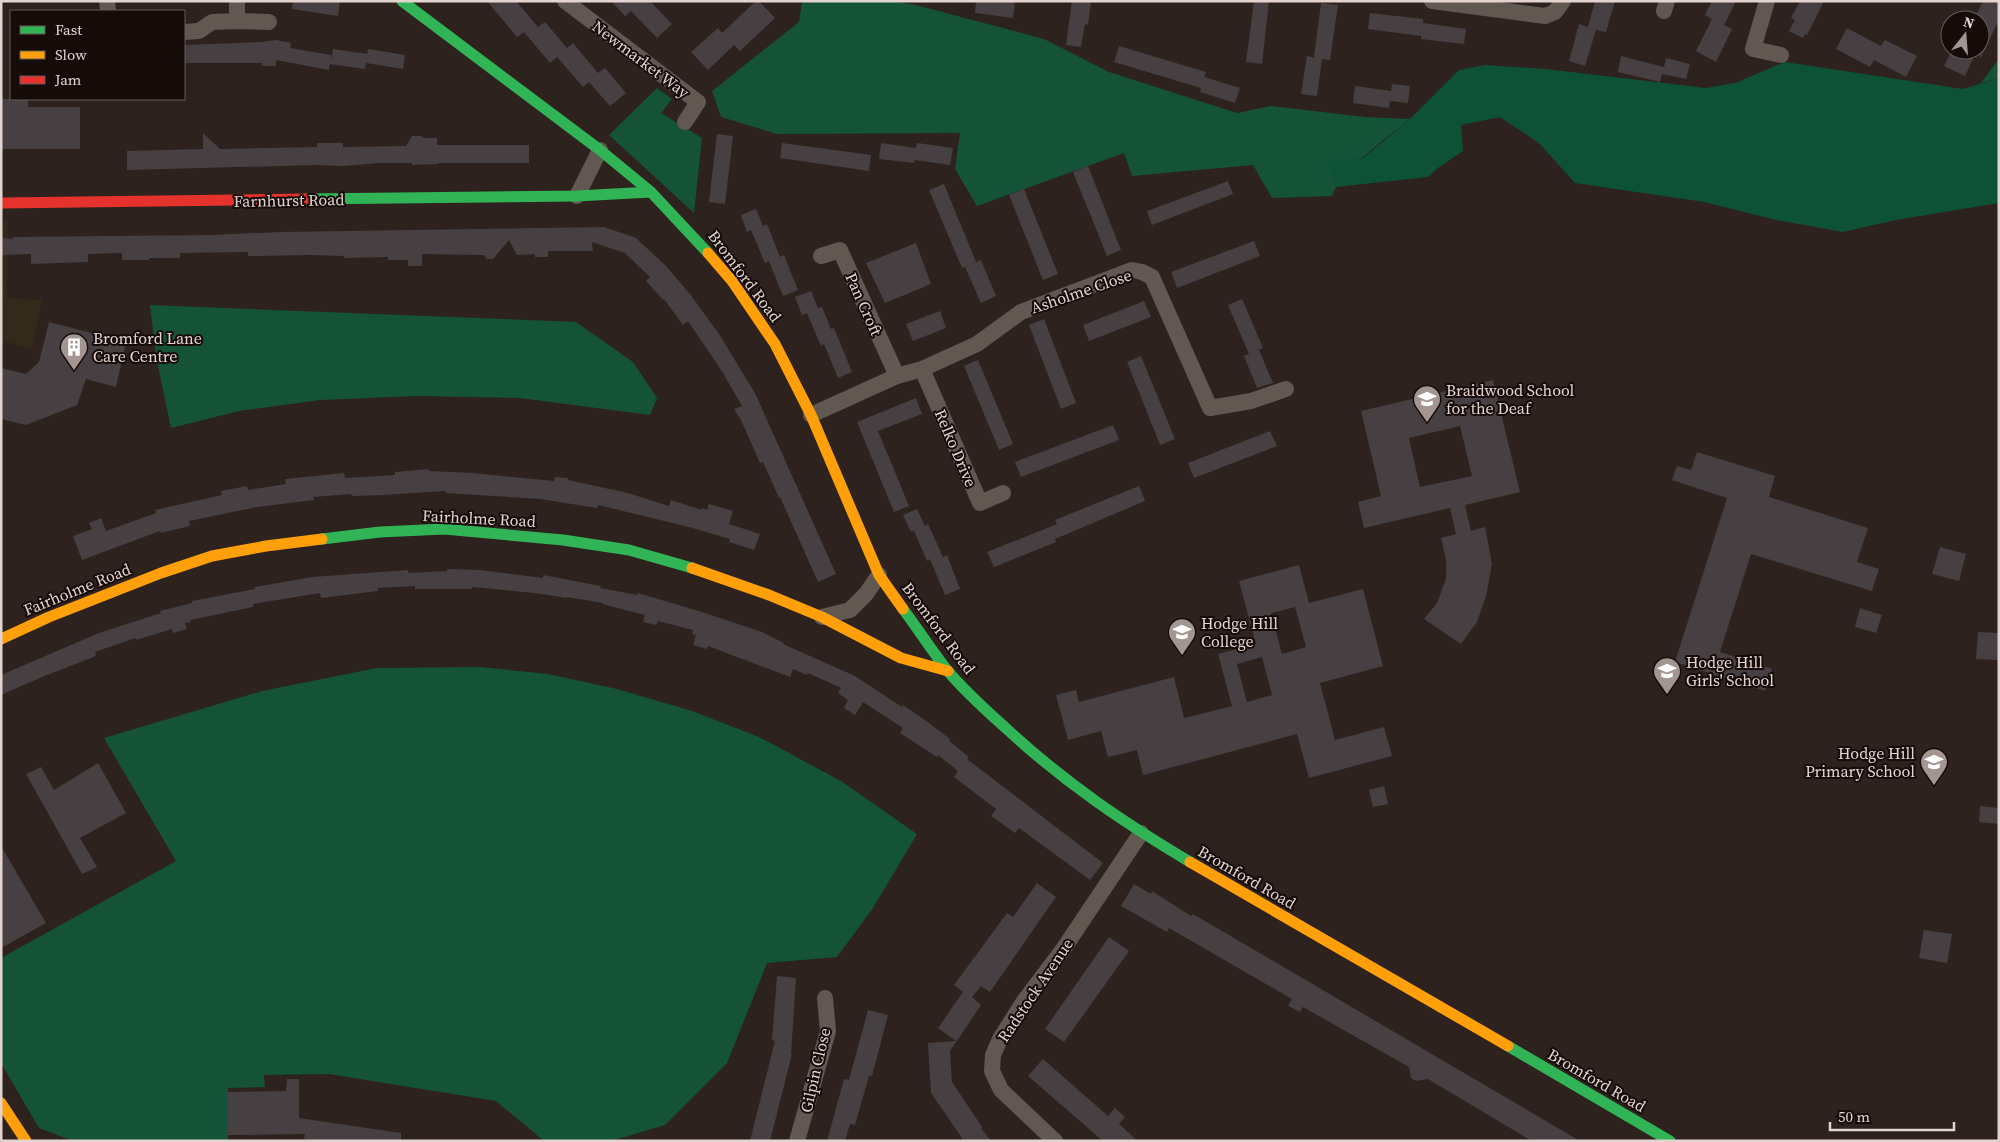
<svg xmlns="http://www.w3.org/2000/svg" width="2000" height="1142" viewBox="0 0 2000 1142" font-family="'Source Serif 4',serif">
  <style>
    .commercial { fill: #332a1b }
    .green { fill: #145338 }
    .forest { fill: #0d5237 }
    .building { fill: #464042; fill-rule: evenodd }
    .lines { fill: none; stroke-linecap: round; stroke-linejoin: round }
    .street { stroke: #605851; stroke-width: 16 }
    .fast { stroke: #30b455; stroke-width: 11 }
    .slow { stroke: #ff9f0a; stroke-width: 11 }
    .jam { stroke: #e5322d; stroke-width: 11 }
    .labels { text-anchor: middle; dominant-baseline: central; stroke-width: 4; stroke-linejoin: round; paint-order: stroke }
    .street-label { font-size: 16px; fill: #e3d4cf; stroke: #150b08 }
    .poi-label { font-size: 16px; fill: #e3d4cf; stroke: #150b08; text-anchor: start }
  </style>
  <rect width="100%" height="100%" fill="#2d221d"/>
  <path class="commercial" d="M8,220L7,298L42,300L32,349L1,340V221Z"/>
  <path class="green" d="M802,1H886L912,4L1044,39L1109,72L1237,113L1271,106L1365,117L1410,119C1388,137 1341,170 1332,196L1272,198L1253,165L1132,176L1124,153L977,206L955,169L960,133L777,134L721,117L712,91L799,22Z
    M1999,59V78L1981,83Z
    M657,88L672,99L661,113L702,138L694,213L609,135Z
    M150,305L576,322L633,362L657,398L650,415L520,398L416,396L320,400L239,411L171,428L156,356Z
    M480,667L548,674L617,689L692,711L759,737L841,781L917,834L873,908L837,957L767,963L727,1063L665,1125L611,1141H544L496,1101L329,1074L264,1075L265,1087L228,1088V1141H73L39,1128L1,1063V958L176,861L104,738L262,691L377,668Z"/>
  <path class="forest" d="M1785,62L1963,89L1999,78V203L1896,220L1843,232L1776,220L1704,202L1575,183L1539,143L1500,117L1461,125L1463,151L1438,168L1428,177L1336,187L1327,162L1363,158L1410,119L1459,70L1485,65L1546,69L1706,88L1735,83Z"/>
  <path class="building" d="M293,1H340L338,16L292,9Z
    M487,1H516L538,27L545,22L567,48L573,43L598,73L605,68L626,93L610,106L589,82L583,87L557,57L550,63L524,32L517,37Z
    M611,1H650L672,24L657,38L631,11L625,16Z
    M756,1H759L775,18L740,51L734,45L708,70L691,52L718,28L722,33Z
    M976,1H1015L1013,18L975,13Z
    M1072,1H1091L1088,25L1085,24L1081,47L1066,45Z
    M1254,1H1269L1262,64L1246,62Z
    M1595,1H1615L1606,32L1596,30L1585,66L1569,61L1579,24L1588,27Z
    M1712,1H1736L1724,25L1732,29L1716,62L1696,51L1712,19L1705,15Z
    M1800,1H1824L1807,35L1805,34L1803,38L1789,31L1795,20L1791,18Z
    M1983,1H1999V20L1980,59V20H1974Z
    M1321,3L1338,5L1330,60L1322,59L1317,96L1301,94L1307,56L1315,58L1314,57Z
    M1370,13L1423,19V23L1466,29L1464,44L1421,39V36L1368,29Z
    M1847,28L1881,46L1885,40L1917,56L1906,77L1874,60L1870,67L1836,49Z
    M276,40L291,43L290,48L331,55V61L333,49L367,54L366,61L368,49L405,55L403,69L366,63L365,69L330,64L329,70L276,60V66H262V63H184V45L262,42Z
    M1119,46L1206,72L1204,77L1240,88L1235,103L1200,92L1201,88L1114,62Z
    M1952,50H1977L1965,76L1944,66Z
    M1621,56L1664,67L1666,58L1690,64L1686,79L1662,74L1660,82L1618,72Z
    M1392,84L1410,86L1408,103L1390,101L1391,93L1389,108L1353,103L1355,86L1391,91Z
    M1,99H28V107H80V149H1Z
    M203,133L220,149L317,147V143H343V147L406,146L412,136H421L424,138H437V145H529V163H437L438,164L412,165V163H380L343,166L317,165L127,170V151L203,149Z
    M717,134L733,136L725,204L709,202Z
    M782,143L871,155L869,171L780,158Z
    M881,143L916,148L917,143L953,148L950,165L915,160L914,163L879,159Z
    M1088,166L1121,250L1107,256L1073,172Z
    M1228,181L1233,194L1152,225L1147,211Z
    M944,184L976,262L962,268L929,190Z
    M1024,189L1058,274L1043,280L1009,195Z
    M756,209L763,226L767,224L780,257L784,255L798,290L783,296L769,261L774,259L765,263L751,230L747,232L741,215Z
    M604,227L636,238L666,266L690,294L719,334L755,393L836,574L818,582L780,497L779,498L763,462L760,463L741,420L734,409L742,406L723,373L688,321L683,325L664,299L663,300L646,281L650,277L625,253L592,242L593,251H548V257H535V254L517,255L509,240L493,259H487L484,255L422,254V266H408V260H388V257L344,258V256L312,255L248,256V252L180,253V258H149V260H122V253L88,254V262L31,264V254L1,255V238L13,239V237L211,235L280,232Z
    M1254,241L1260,256L1177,288L1171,272Z
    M916,243L931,284L885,303L866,263Z
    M981,260L996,296L981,303L965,267Z
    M811,291L818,308L822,307L831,329L834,328L852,372L838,378L824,344L821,346L807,313L812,311L802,315L795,297Z
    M1242,299L1263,348L1249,354L1228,305Z
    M1144,301L1151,317L1089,341L1083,325Z
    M940,311L946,328L913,341L906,324Z
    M1044,319L1076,403L1061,409L1029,325Z
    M49,322L126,342L116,387L86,379L77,405L26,425L1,419V368L26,374L39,362Z
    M1259,350L1273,383L1257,388L1244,356Z
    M1141,356L1175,439L1160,445L1127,362Z
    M978,360L1013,444L999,450L964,366Z
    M1493,380L1520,492L1465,505L1471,531L1485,527L1492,564L1486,596L1477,622L1461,644L1424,619L1437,603L1446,579V559L1441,538L1456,534L1450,508L1364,528L1358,502L1381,496L1361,411ZM1460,426L1472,476L1420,487L1409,438Z
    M916,398L922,414L878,431L909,506L894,512L857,422Z
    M1113,425L1119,440L1021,477L1015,462Z
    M1270,431L1277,446L1194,478L1188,463Z
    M1697,452L1775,476L1769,497L1868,528L1857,562L1879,569L1872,591L1751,554L1720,652L1772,669L1765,691L1675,662L1727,498L1672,480L1677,466L1691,470Z
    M429,469V471L473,473L554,481L555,477L568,478V480L628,493L669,506L671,500L702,510V508L707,510L709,504L733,511L729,524L760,534L754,550L729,542L730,539L689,527L598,505L597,508L540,499L446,493V491L383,495L352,496L351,494L313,497L314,500L257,507L189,521L190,526L161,533L160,531L82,560L73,536L92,529L89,523L101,518L106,531L156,513L155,510L222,495L221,491L247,486L248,490L286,484L285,479L344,473L345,478L395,475V472Z
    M1139,486L1145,501L1055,539L1056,542L994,567L987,552L1057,524L1055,520Z
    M917,509L925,526L928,524L943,557L947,555L960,589L945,595L930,559L927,561L914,531L918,529L911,532L903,515Z
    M1940,547L1966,554L1959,581L1932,574Z
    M1299,565L1309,603L1363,589L1383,666L1320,683L1335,740L1384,727L1392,756L1309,778L1297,734L1143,775L1137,750L1108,757L1101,731L1068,740L1056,695L1076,690L1079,702L1174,677L1184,718L1232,706L1218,654L1256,644L1239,581ZM1295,607L1306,647L1282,654L1271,613ZM1262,657L1272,695L1247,702L1237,664Z
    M447,569L480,570L543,578V575L601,586L600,588L637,595L638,593L702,612L762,632L784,643L783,644L855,676L902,707L903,705L925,720L950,739L949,741L969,757L967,759L1103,863L1090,880L1019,828L1015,833L991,816L996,809L954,777L958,771L938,755L937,757L900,733L903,728L863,702L855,715L844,708L848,700L838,693L841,688L808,673L807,675L793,669L790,677L708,646L707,649L693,645L696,635L692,634L693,630L658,621L656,625L643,622L645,615L602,604L603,603L567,597V598L535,593L472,587V589H415V586L378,588V591L321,598L320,593L253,604V607L190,620L191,622L185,623L187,629L173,633L172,629L136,640L135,638L95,652L96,656L42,677L1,695V675L99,633L161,613L160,611L192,603V601L255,589V587L312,577L408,570V573L447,571Z
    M1860,608L1882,615L1876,633L1855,627Z
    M1978,632L1999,633V660L1976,659Z
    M98,763L126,813L80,838L97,867L82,874L26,774L41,767L54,790Z
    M1384,786L1388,804L1373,807L1369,790Z
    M1980,806L1999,808V824L1979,822Z
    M1,846L46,923L1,948Z
    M1037,883L1056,897L990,992L981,986L972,997L981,1005L950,1051L952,1082L982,1127L981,1128L991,1141H964L931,1093L928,1043L956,1041L938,1028L963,992L954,985L1007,913L1013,917Z
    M1134,884L1151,894L1152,891L1191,916L1193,914L1200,918L1580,1141H1532L1428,1079L1416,1081L1411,1078L1409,1067L1303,1007L1300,1012L1288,1006L1292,999L1169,928L1167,932L1121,906Z
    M1924,930L1952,934L1947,963L1919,958Z
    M1109,937L1129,951L1064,1042L1045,1029Z
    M777,976L796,978L791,1054H792L770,1141H750L775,1041L772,1040Z
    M868,1010L888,1015L872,1076H869L855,1125L850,1124L845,1141H827L844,1079L849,1080Z
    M1043,1059L1108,1116L1115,1108L1125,1117L1119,1124L1138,1141H1103L1028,1076Z
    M287,1079H299V1118L401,1133V1141H316L304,1139L305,1134L228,1135V1092L286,1091Z"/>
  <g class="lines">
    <path class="street" d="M107,1L108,11
      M237,1V21
      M565,1L698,102L685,122
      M1432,1L1545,16L1555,12L1563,1
      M1767,1L1753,49L1781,55
      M1664,11L1667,1
      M184,32L199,31L212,22L237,21L269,22
      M577,196L600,150
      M821,256L840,250L897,376
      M922,369L980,503L1003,493
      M811,415L897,376L922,369L977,344L1021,312L1132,270L1142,272L1152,277L1210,408L1251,401L1286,389
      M822,617L850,610L866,594L879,575
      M797,1141L828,1031L825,998
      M1055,1141L1001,1090L992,1071L993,1055L1000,1039L1024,1001L1064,948L1141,833"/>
    <path class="fast" d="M402,1L600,150L651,192L708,253
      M306,199L577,196L651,192
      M322,539L380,532L444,529L563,540L629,550L692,568
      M903,609C918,629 932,651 947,670C965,692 988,712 1009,731C1067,784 1123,822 1190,862
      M1508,1046L1670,1141"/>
    <path class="slow" d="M708,253L732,281L775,344L811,415L879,575L903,609
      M692,568L769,595L822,617L901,658L948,671
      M1,639L49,617L161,573L212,556L266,546L322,539
      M1190,862L1508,1046
      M1,1103L26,1141"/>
    <path class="jam" d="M1,203L306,199"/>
  </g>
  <defs>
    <g id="building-pin" transform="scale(1.4375)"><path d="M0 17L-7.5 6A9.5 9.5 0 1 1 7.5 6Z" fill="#a39691" stroke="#150b08"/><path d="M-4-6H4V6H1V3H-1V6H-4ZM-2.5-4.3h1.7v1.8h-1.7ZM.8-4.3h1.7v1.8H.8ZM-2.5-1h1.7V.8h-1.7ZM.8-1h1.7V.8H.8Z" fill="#fff"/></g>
    <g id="school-pin" transform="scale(1.4375)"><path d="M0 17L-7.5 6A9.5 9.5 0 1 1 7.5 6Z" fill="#a39691" stroke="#150b08"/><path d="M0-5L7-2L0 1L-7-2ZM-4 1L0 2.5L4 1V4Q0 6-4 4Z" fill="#fff"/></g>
  </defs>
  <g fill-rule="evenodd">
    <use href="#building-pin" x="74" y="347"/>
    <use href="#school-pin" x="1427" y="399"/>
    <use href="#school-pin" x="1182" y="632"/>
    <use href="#school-pin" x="1667" y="671"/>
    <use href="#school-pin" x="1934" y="762"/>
  </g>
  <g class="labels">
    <g class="street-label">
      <text transform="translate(641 59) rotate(37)">Newmarket Way</text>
      <text transform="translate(289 200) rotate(-1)">Farnhurst Road</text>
      <text transform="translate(745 276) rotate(53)">Bromford Road</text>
      <text transform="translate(1081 291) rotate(-19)">Asholme Close</text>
      <text transform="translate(864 304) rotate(66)">Pan Croft</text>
      <text transform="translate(956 448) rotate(67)">Relko Drive</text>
      <text transform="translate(479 518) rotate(3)">Fairholme Road</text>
      <text transform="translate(77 589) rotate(-22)">Fairholme Road</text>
      <text transform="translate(939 628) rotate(53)">Bromford Road</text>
      <text transform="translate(1247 877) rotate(30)">Bromford Road</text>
      <text transform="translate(1035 990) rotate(-56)">Radstock Avenue</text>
      <text transform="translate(815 1070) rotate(-77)">Gilpin Close</text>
      <text transform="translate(1597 1080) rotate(30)">Bromford Road</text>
    </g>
    <g class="poi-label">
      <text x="93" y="338">Bromford Lane<tspan x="93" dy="18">Care Centre</tspan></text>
      <text x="1446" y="390">Braidwood School<tspan x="1446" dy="18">for the Deaf</tspan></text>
      <text x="1201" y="623">Hodge Hill<tspan x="1201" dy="18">College</tspan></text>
      <text x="1686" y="662">Hodge Hill<tspan x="1686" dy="18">Girls' School</tspan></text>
      <text x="1915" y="753" text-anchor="end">Hodge Hill<tspan x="1915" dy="18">Primary School</tspan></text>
    </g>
  </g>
  <rect width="2000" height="1142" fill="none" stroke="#e3d4cf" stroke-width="5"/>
  <rect x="10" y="10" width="175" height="90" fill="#150b08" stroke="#675b58"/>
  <rect x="20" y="26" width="25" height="8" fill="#30b455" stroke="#675b58"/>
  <text x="55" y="35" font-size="15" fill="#e3d4cf">Fast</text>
  <rect x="20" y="51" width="25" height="8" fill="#ff9f0a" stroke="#675b58"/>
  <text x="55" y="60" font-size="15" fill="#e3d4cf">Slow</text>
  <rect x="20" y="76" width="25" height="8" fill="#e5322d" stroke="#675b58"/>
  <text x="55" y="85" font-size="15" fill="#e3d4cf">Jam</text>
  <g transform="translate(1965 35) rotate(17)"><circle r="24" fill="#150b08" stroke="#675b58"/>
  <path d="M0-4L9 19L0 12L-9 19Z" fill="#a39691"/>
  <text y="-8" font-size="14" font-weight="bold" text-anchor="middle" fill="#e3d4cf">N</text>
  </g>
  <path d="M1830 1122v8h124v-8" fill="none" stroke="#e3d4cf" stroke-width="2.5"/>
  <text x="1838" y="1122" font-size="15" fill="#e3d4cf" stroke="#150b08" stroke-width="4" paint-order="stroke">50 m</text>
</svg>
